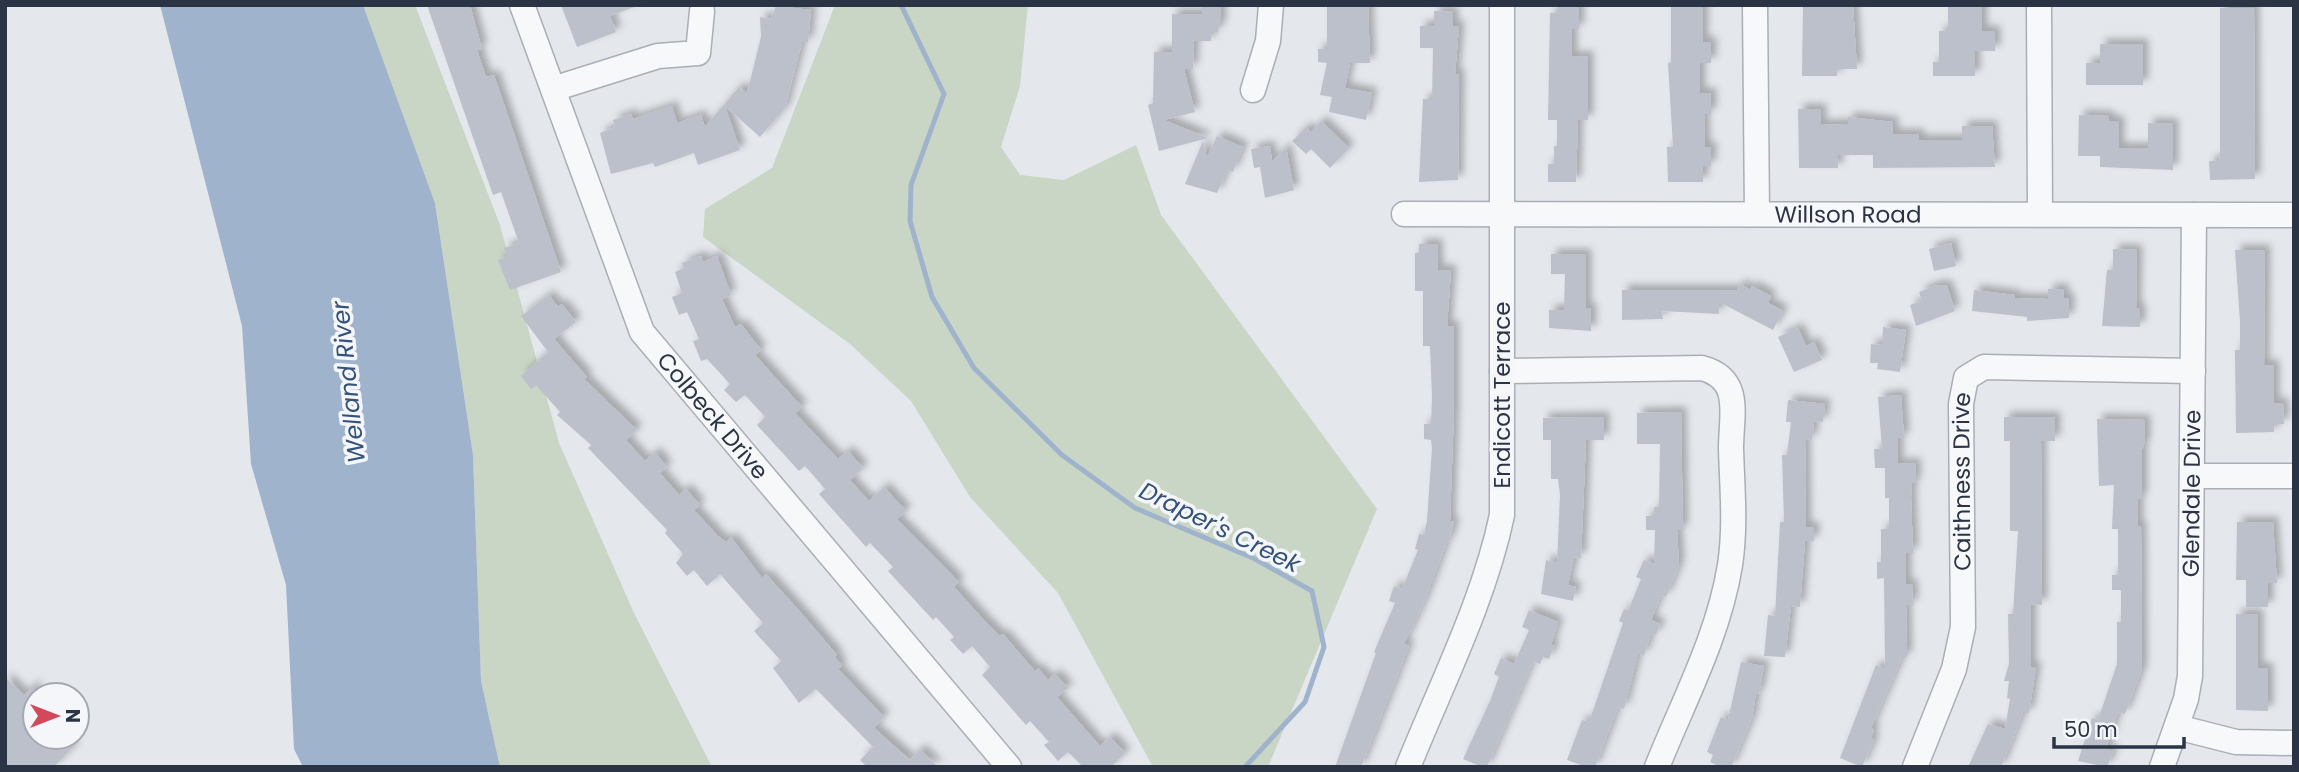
<svg xmlns="http://www.w3.org/2000/svg" width="2299" height="772" viewBox="0 0 2299 772" font-family="Poppins,sans-serif">
  <style>
    .green { fill: #c9d6c5 }
    .water { fill: #9fb4cc }
    .lines { fill: none; stroke-linecap: round; stroke-linejoin: round }
    .stream { stroke: #9fb4cc; stroke-width: 5 }
    .building { fill: #bbc0ca; filter: url(#shadow) }
    .minor-casing { stroke: #a9aeb7; stroke-width: 27 }
    .minor { stroke: #f7f8fa; stroke-width: 24 }
    .labels { text-anchor: middle; dominant-baseline: central; stroke-width: 7; stroke-linejoin: round; paint-order: stroke }
    .street-label { font-size: 23px; fill: #2b3445; stroke: #f4f6f9 }
    .water-label { font-size: 24px; font-style: italic; fill: #34527a; stroke: #f4f6f9 }
  </style>
  <defs>
    <filter id="shadow"><feDropShadow dx="5.5" dy="-5.5" stdDeviation="3.5" flood-color="#0004"/></filter>
  </defs>
  <rect width="100%" height="100%" fill="#e4e7ec"/>
  <path class="green" d="M363,5H415L500,225L559,443L634,613L712,767H500L481,681L473,455L435,203Z
    M835,5H1028L1020,86L1001,147L1020,175L1064,180L1136,145L1161,215L1377,509L1268,767H1153L1058,593L970,497L911,401L850,344L703,237L705,209L772,168Z"/>
  <path class="water" d="M160,5H363L435,203L473,455L481,681L500,767H303L294,749L286,585L251,464L242,326Z"/>
  <g class="lines">
    <path class="stream" d="M901,5L944,94L911,185L910,221L932,297L974,368L1062,455L1135,508L1255,559L1312,591L1324,647L1305,702L1245,767"/>
  </g>
  <path class="building" d="M427,5H470L482,49L477,50L486,77L494,75L561,272L510,290L498,260L507,257L504,248L519,243L501,192L493,195Z
    M561,5H634V7L610,16L616,32L577,47Z
    M1327,5H1368L1370,63H1350L1345,88L1372,93L1366,120L1329,112L1332,97L1320,95L1327,63L1318,62V49H1327Z
    M1558,5H1579V29H1572V57L1588,56V120H1578L1576,182H1548V164H1554V146H1557V120H1548L1550,13H1558Z
    M1671,5H1703V42H1711V63H1700V93H1711V114H1704L1705,147H1711V166H1703V182H1668L1667,147H1673L1668,63L1671,62Z
    M1803,5H1853L1857,69H1837V76H1802Z
    M1948,5H1982V31H1995V51H1975V76H1933V62H1939V31H1948Z
    M776,6L811,10L808,42H802L785,108L760,137L725,106L740,150L698,165L694,153L655,167L653,163L611,174L600,133L615,127L613,120L631,114L633,119L672,106L677,123L701,115L705,127L739,87L747,93L761,37L760,17L771,19Z
    M1202,7H1221V26H1218V32H1211V41H1194L1193,69H1184L1195,112L1164,120L1208,138L1159,151L1148,105L1153,103L1154,52H1172V14H1202Z
    M2220,8H2254L2255,179L2210,180L2209,161H2219L2220,157Z
    M1434,11L1453,12V26H1459L1455,74L1459,75L1458,180L1419,182L1423,99H1432L1433,48H1420V26H1434Z
    M2100,44H2143V85H2086V63H2100Z
    M1798,109H1821V125L1848,124V117L1893,122V134H1919V140H1962V126H1992L1995,167L1873,168V155H1838V168H1799Z
    M2079,115L2109,116V121H2119V148H2148V123L2173,124V170L2100,167V156H2078Z
    M1321,121L1349,148L1330,168L1311,149L1306,154L1292,141L1306,127L1311,132Z
    M1217,136L1243,147L1233,172L1227,170L1217,193L1185,184L1203,141L1207,158Z
    M1270,146L1272,161L1286,147L1294,190L1265,198L1260,167L1254,168L1251,149Z
    M1951,243L1956,266L1934,271L1929,249Z
    M1419,244H1437L1438,270H1451L1447,326H1454V409L1450,521L1454,522L1449,542L1447,541L1425,600L1404,644L1409,646L1361,767H1335L1376,653L1374,652L1395,603L1389,601L1394,586L1402,589L1418,550L1415,549L1419,534L1424,535L1427,521L1432,448L1431,440L1424,439V424H1431L1432,397L1430,346H1423V291H1415V253H1419Z
    M2113,249L2137,250L2136,308H2140V327L2102,326L2107,270H2113Z
    M2235,250H2265L2264,365H2274V403H2283L2284,424H2274V432L2236,433L2235,350H2240V322Z
    M1551,254H1586V308H1591V331L1549,328V310H1564L1565,274H1551Z
    M701,256L703,262L717,256L731,295L722,299L735,327L741,324L761,350L755,355L802,407L795,413L838,459L848,451L863,468L850,480L869,501L884,487L906,511L897,519L959,582L954,587L983,619L1000,636L1003,634L1035,671L1038,668L1048,680L1055,674L1068,688L1057,697L1100,746L1110,737L1125,753L1111,767H1083L1068,752L1058,761L1044,745L1049,742L1030,721L1026,725L982,675L990,667L972,646L963,654L950,640L954,637L936,617L933,620L888,571L893,567L870,543L866,547L819,494L825,489L805,466L799,471L757,425L765,417L745,395L736,402L724,390L730,384L707,359L701,361L693,341L699,339L687,312L679,315L672,297L682,293L675,272L684,268L682,263Z
    M1740,284L1750,290L1752,286L1771,296L1768,303L1783,311L1773,330L1719,302V314L1662,311L1663,319L1622,320V290H1737Z
    M1937,285L1947,286L1955,311L1916,326L1910,305L1922,301L1919,292Z
    M2048,289H2064L2063,298H2069V318L2027,321V317L1972,311L1974,290L2015,295V298L2048,299Z
    M549,295L558,307L562,304L576,322L554,339L587,377L584,379L637,430L626,440L645,461L655,452L667,467L660,473L679,495L686,489L700,505L694,510L718,536L726,542L731,537L762,578L766,574L803,615L837,655L835,657L842,666L838,669L884,717L874,728L910,760L920,749L938,767H867L860,760L873,747L816,689L799,703L773,668L781,661L754,631L763,623L720,574L707,586L694,570L687,576L676,563L683,554L665,533L667,530L588,448L591,445L557,415L560,412L536,385L531,389L521,376L548,352L521,316Z
    M1883,327L1906,330L1900,372L1877,369L1878,363H1870L1871,344L1882,345Z
    M1798,328L1806,346L1814,342L1822,360L1794,372L1778,337Z
    M1901,395L1904,438H1898V464L1915,463L1916,483H1912L1911,497L1913,553H1906V584H1912L1913,605H1906L1907,657H1902L1871,728L1874,730L1871,738L1874,740L1862,767L1840,758L1876,665L1885,669L1884,578L1877,579V562H1881V529H1889V498H1885V468H1875L1874,449H1882L1878,397Z
    M1788,400L1825,404L1823,422L1814,421L1812,440L1805,439L1806,527H1814V541H1805L1800,607L1791,606L1785,657L1764,656L1768,615L1775,616L1780,522H1784L1782,455H1787L1791,422H1786Z
    M1681,412L1683,530H1677L1679,565L1666,597L1661,595L1651,620L1660,624L1656,635L1651,633L1644,656L1638,653L1624,709L1618,707L1595,767H1586L1567,760L1582,720L1589,722L1623,623L1619,621L1624,609L1628,611L1641,579L1636,577L1644,560L1654,564L1655,530H1646V516H1654V507H1659L1660,444H1637V413Z
    M1604,417V440H1586L1581,558L1574,557L1568,585L1576,587L1573,601L1541,594L1546,560L1557,563L1560,495L1558,479H1551V440H1543V418Z
    M2004,417H2055V441H2041L2042,605L2031,604V667H2036L2029,713H2023L2001,767H1968L1988,724L2005,729L2010,699L2007,698L2009,681H2004L2009,664L2008,614H2013L2018,531H2010V441H2004Z
    M2097,419L2145,420V442L2142,449V499H2138V526H2141L2142,669L2125,714L2118,712L2106,749L2113,751L2107,767L2078,761L2092,718L2098,720L2117,664V622H2121V590H2112V575H2118V529H2112L2114,485L2099,486Z
    M2237,522H2273L2277,583H2268V607H2246V580H2236Z
    M1529,610L1558,622L1551,645L1554,646L1549,659L1543,657L1540,664L1533,661L1487,767H1482L1463,759L1490,701L1499,677L1494,674L1501,658L1514,664L1529,630L1522,627Z
    M2236,614H2258V668H2268V711L2236,710Z
    M1741,662L1764,666L1759,694L1756,693L1752,718L1733,763L1731,767H1721L1710,762L1713,755L1707,752L1721,717L1728,720Z
    M5,677L24,695L35,684V737H65L74,746L54,767H5Z"/>
  <g class="lines">
    <g class="minor-casing">
      <g id="minor">
        <path id="s1" d="M522,5L642,332L1009,767"/>
        <path d="M1755,5L1757,214"/>
        <path d="M2039,5L2040,214"/>
        <path d="M553,89L658,56L698,53L702,11"/>
        <path d="M1253,90L1268,41L1271,5"/>
        <path id="s2" d="M1404,214L2294,215"/>
        <path d="M1502,371L1702,368C1743,379 1731,415 1731,448C1732,487 1736,526 1730,565C1719,635 1683,702 1657,767"/>
        <path d="M2192,476H2294"/>
        <path d="M2177,727L2236,742L2294,743"/>
        <path d="M1408,767C1441,685 1484,601 1502,515V5"/>
        <path id="s3" d="M1915,767L1954,669L1963,627L1961,404L1966,378L1984,367L2193,371"/>
        <path id="s4" d="M2162,767L2186,699L2190,676L2194,215"/>
      </g>
    </g>
    <use href="#minor" class="minor"/>
  </g>
  <g class="labels">
    <g class="street-label">
      <text stroke="none"><textPath href="#s2" startOffset="444">Willson Road</textPath></text>
      <text transform="translate(1502 395) rotate(-90)">Endicott Terrace</text>
      <text stroke="none"><textPath href="#s1" startOffset="458">Colbeck Drive</textPath></text>
      <text stroke="none"><textPath href="#s3" startOffset="294">Caithness Drive</textPath></text>
      <text stroke="none"><textPath href="#s4" startOffset="278">Glendale Drive</textPath></text>
    </g>
    <g class="water-label">
      <text transform="translate(348 382) rotate(-96)">Welland River</text>
      <text transform="translate(1220 527) rotate(26)">Draper's Creek</text>
    </g>
  </g>
  <rect width="2299" height="772" fill="none" stroke="#2b3445" stroke-width="14"/>
  <g transform="translate(56 716) rotate(90)"><circle r="33" fill="#f4f6f9" stroke="#a4a8b1" stroke-width="2"/>
  <path d="M0-5L12 26L0 18L-12 26Z" fill="#d1495b"/>
  <text y="-10" font-size="19" font-weight="bold" text-anchor="middle" fill="#2b3445">N</text>
  </g>
  <path d="M2054 737v10h130v-10" fill="none" stroke="#2b3445" stroke-width="3.5"/>
  <text x="2064" y="737" font-size="21" fill="#2b3445" stroke="#f4f6f9" stroke-width="5" paint-order="stroke">50 m</text>
</svg>
